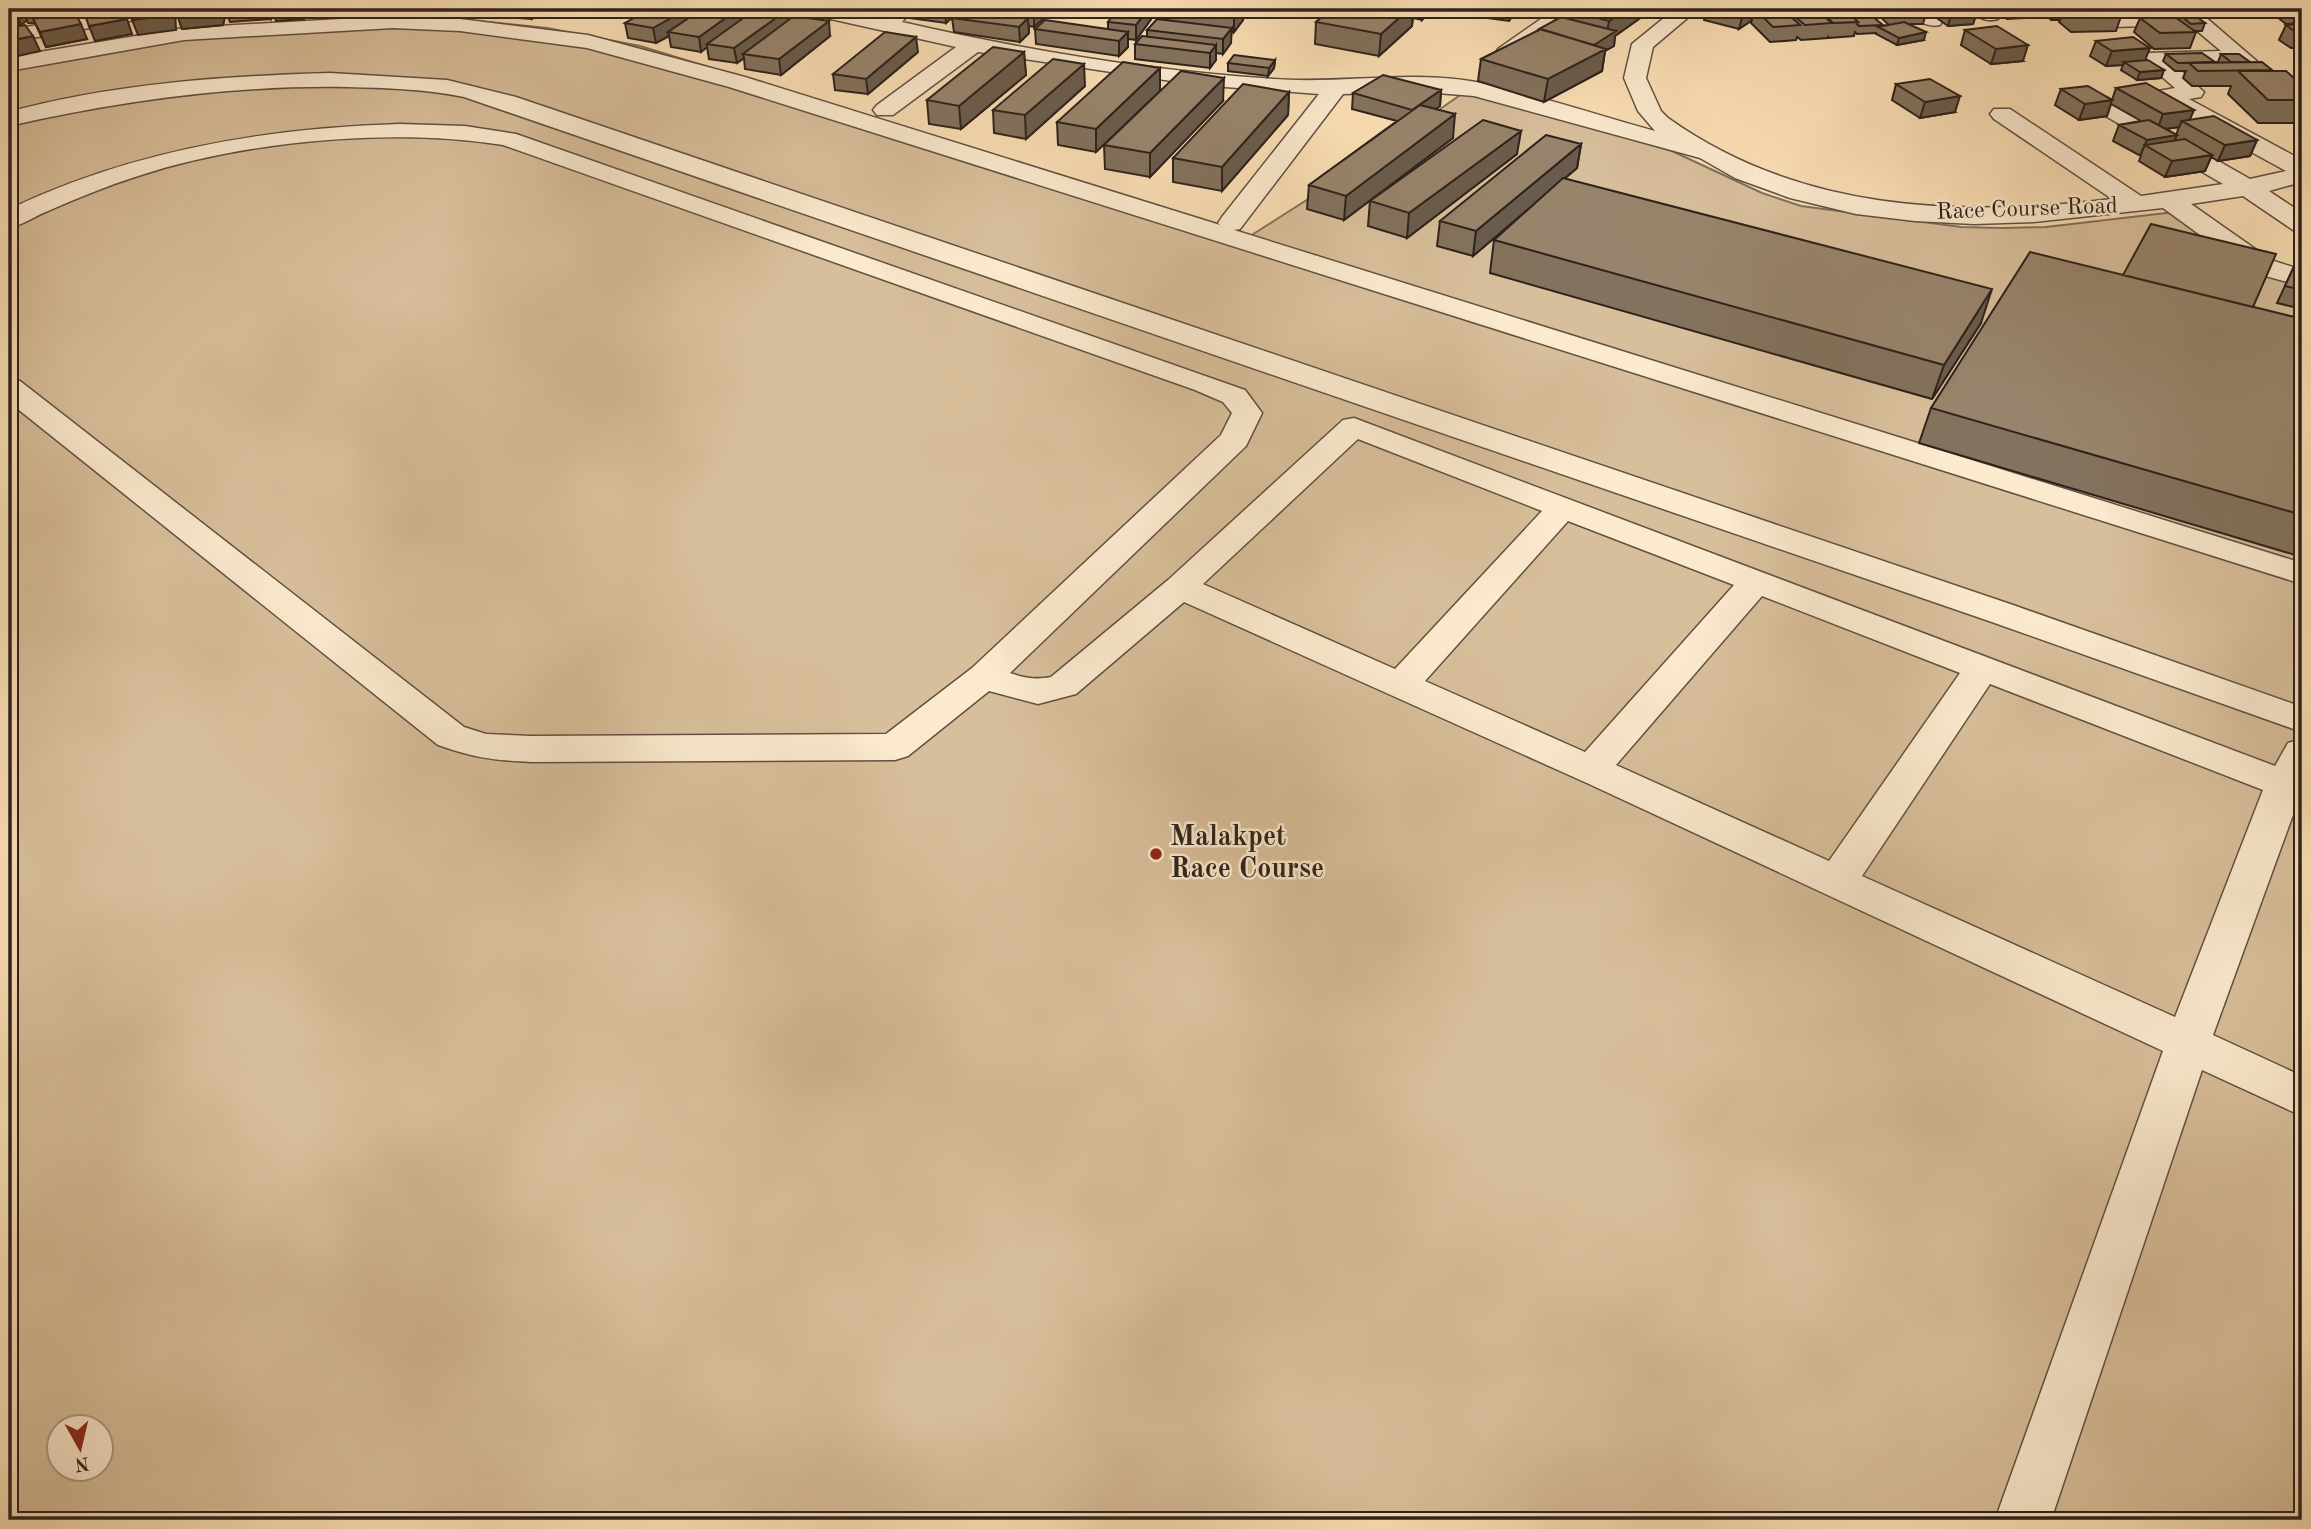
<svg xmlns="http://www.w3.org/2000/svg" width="2311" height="1529" viewBox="0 0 2311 1529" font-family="'Old Standard TT',serif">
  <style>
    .green { fill: #d8bf9b; stroke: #82705c; stroke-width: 2; fill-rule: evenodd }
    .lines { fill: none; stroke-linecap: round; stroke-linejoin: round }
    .minor-casing { stroke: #605142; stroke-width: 3 }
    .minor { fill: #fceacf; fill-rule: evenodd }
    .wall { fill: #83725d; stroke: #2d221c; stroke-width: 2; fill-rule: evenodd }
    .shaded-wall { fill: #6a5c4c; stroke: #2d221c; stroke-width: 2 }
    .building { fill: #98846c; stroke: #2d221c; stroke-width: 2 }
    .poi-dot { fill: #8f2418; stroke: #fceacf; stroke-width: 2.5 }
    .labels { text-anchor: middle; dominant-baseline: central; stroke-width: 5; stroke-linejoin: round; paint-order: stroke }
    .far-street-label { font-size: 23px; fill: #2d221c; stroke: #fceacf }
    .poi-label { font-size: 28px; font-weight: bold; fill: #2d221c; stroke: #fceacf; text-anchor: start }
  </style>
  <rect width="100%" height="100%" fill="#fbdfb5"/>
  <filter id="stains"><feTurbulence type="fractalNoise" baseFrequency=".00286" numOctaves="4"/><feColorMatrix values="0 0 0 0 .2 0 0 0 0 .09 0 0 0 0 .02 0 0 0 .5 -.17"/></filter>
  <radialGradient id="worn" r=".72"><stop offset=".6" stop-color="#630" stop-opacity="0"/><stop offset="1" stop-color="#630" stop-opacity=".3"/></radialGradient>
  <path class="green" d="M428,16L547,28L640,46L980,150L1247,238L1349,173L1463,93L1526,106L1672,151L1762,193L1801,206L1961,227L2002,228L2046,227L2183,211L2302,281V1520H9V61L48,53L244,25ZM60,1428H102V1470H60Z"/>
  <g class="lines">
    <g class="minor-casing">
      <path id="minor" d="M129,9H174L171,13L164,15L9,42V30Z
        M801,9H840L882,18L891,9H913L902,22C1024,50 1149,71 1274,79C1341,84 1410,70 1476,82C1536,94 1596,115 1655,131L1638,111L1624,78L1632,44L1675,9H1698L1653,47L1646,78L1661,111L1668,118C1798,211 1958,218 2112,199L1994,119L1990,114L1994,109H2010L2141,196L2223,184L2090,107L2086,102L2090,97H2106L2250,179L2286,171L2158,101L2155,96L2158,91L2175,88L2146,63L2143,58L2146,53L2221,51L2190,25L2111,27L2103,26L2100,21L2103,16L2111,15L2176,13L2174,9H2196L2260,64L2257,69L2249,71L2236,65H2175L2204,92L2201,97L2189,99L2302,160V182L2269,191L2302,213V232L2293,230L2243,196L2191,204L2271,260L2302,270V286L2251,272L2163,208L2034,222L1974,224L1915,221L1856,214L1790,198L1735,178L1700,158L1474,96L1425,92L1343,94L1240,229L1234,230L2302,563V584L729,87L587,48L460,31L393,28L184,40L9,71V57L184,28L393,16L460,19L588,35L745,77L1220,225L1218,223L1222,217L1319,94L1198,85L978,52L893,115H877L873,110L877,105L956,47L804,13Z
        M1555,9H1578L1514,59H1498L1495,54L1498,49Z
        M1906,9H1930L1943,20L1940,25C1927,28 1913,20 1906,9Z
        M1972,9H1996L2002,15L1998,19C1987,22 1978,19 1972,9Z
        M330,73L447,80L516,97L2013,605L2302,707V732L1989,621L464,97C426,89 386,88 347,87C234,85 119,101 9,126V112C110,84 225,76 330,73Z
        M400,124L465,126L516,134L1245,390L1262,413L1246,446L1010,673C1024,678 1036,680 1051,677L1168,580L1343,420L1354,418L2275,766L2288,743L2302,739V790L2213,1035L2302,1076V1116L2202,1070L2051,1520H1995L2163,1051L1589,784L1184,602L1076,694L1038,704L989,691L908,756L895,760L531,762C492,760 475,758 438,745L9,402V378L20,381L464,727L486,734L531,736L886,734L972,668L1221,435L1232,413L1223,402L1195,390L503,145C392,127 245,141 138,176C107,186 77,198 48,211C35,216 23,225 9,228V210L14,207C135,150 267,128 400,124ZM1358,439L1542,511L1395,669L1203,584ZM1568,521L1734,585L1585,752L1425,681ZM1762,596L1960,673L1829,861L1616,765ZM1990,684L2263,790L2175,1017L1862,876Z"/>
    </g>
    <use href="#minor" class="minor"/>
  </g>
  <path class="wall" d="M9,9H72L67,12L87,39L46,47L35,23H28L27,20L21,25L9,24Z
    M178,9H311L304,19L276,21L273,13L271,19L230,22L226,12L223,25L182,29L177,14Z
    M322,9H439L434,13H323Z
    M489,9L543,11L532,19L491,16Z
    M902,9H1051V12L1034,27L1029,26V33L1020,42L954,32L952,18L958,12L946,23L903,17Z
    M1168,9H1258L1253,14L1244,13L1243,20L1234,32H1231V43L1223,54L1216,53V60L1210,68L1135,59V44L1147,37V30L1168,20Z
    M1332,9H1433L1422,20L1413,18L1412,26L1379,56L1315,44L1316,22Z
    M1466,9H1517L1509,21L1465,15Z
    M1558,9H1653L1615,36L1614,46L1605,51L1602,71L1544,102L1478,81L1481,59L1539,30L1557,19Z
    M1706,9H1754L1751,21L1739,29L1704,20Z
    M1755,9H1862V10H1845L1849,13L1883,25V26L1889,25L1876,13L1877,10H1867L1865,9H1927L1923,24H1909L1924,40L1897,45L1876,34V33L1857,34L1855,32L1854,36L1829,38L1828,36V38L1801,40L1797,37L1796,40L1770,42L1751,23Z
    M1927,9H1978L1973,24L1948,26L1927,11Z
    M1990,9H2146L2145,12H2116L2121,16L2116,31L2071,32L2059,22L2060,20H2051L2044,13L2042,17L2007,19L2001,14L2002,12H1994Z
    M2230,9H2302V23L2286,24L2272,13L2271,15L2240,16Z
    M787,10L788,20L830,36L781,75L745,69L744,58L737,63L709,59L707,47L701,52L671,47L669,36L656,43L628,38L625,23Z
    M2180,15L2205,23L2202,31H2194L2196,32L2190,48L2154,49L2134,32L2140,18L2179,19Z
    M1152,18L1136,40L1128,39V47L1119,56L1036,44L1035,29H1108V22Z
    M2302,24V55L2295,50L2296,48H2291L2279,40L2286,25Z
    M1965,30L2023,61L1991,64L1961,45Z
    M2096,41L2145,60L2164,70L2161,78L2137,80L2121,70L2123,65L2106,66L2090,56Z
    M918,52L868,94L835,90L833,74Z
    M1024,52L1026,75L961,129L929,124L927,100Z
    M2166,54L2215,62H2218L2221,54L2250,62L2272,70V71L2294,78H2302V131L2293,123H2258L2228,94L2231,86H2192L2183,78L2186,71H2175L2163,61Z
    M1275,60L1274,68L1268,76L1228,71V63Z
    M1896,84L1955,112L1920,118L1892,100Z
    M1085,86L1026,139L994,133L993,110Z
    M2116,88L2190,120L2257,140L2250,156L2218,161L2211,157L2205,171L2165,177L2139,161L2141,156L2113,141L2119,125L2141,121L2111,104L2107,116L2079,120L2055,105L2061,89L2112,100ZM2179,127L2176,135L2166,129Z
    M1441,90L1440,106L1435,109L1453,138L1344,220L1307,209L1309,185L1397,121L1352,109L1353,93Z
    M1160,91L1223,101L1150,177L1105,169L1104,145L1155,96L1096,152L1058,145L1057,122Z
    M1289,92L1288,115L1222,191L1173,182V158Z
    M1581,144L1577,168L1564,179L1981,323L1932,399L1490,273L1494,240L1529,208L1473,256L1437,246L1440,221Z
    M1517,154L1407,238L1368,226L1370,201Z
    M2297,260L2302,262V309L2277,303Z
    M2253,307L2302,319V557L1919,443L1931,408Z"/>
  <path class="shaded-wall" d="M16,9H44L25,15L27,20L21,25L15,10Z
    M59,9H72L51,24L48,16Z
    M170,9H174L175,11L176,30L138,35L132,20Z
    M218,9H225L226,12L223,25L182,29L177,14Z
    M267,9H272L273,13L271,19Z
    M301,9H311L304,19Z
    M535,9H543V11L532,19L531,12Z
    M687,9H715L668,32L669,36L656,43L653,28Z
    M738,9H751L752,15L707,44V47L701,52L699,37Z
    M945,9H957L958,12L946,23Z
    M1038,9H1051V12L1034,27V12Z
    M1148,9H1152V18L1136,40V25Z
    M1241,9H1244L1243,20L1234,32V17Z
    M1409,9H1413L1412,26L1379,56L1381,34Z
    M1423,9H1433L1422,20Z
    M1510,9H1517L1509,21Z
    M1626,9H1653L1615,36L1614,46L1605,51L1602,71L1544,102L1548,79L1588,48L1606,37L1609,21Z
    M1751,9H1754L1751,21L1739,29L1743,14Z
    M1978,9L1973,24L1948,26L1952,11Z
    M787,10L789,24L743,54L744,58L737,63L734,48Z
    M1028,18L1029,33L1020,42L1019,27Z
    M127,19L132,34L95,41L89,26Z
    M829,21L830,36L781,75L779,59Z
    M81,24L87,39L46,47L40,32Z
    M1232,28L1231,43L1223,54V39Z
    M1128,32V47L1119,56V41Z
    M1926,32L1924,40L1897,45L1899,38Z
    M33,36L40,51L9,58V41Z
    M916,37L918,52L868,94L866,79Z
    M1216,45V60L1210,68V53Z
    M2028,45L2023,61L1991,64L1996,49Z
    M2150,48L2144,63L2124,62L2123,65L2106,66L2112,51Z
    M1024,52L1026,75L961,129L959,106Z
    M1275,60L1274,68L1268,76L1269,68Z
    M1084,64L1085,86L1026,139L1025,115Z
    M1160,68V91L1096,152V129Z
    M2164,70L2161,78L2137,80L2140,72Z
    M1224,78L1223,101L1150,177V153Z
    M1441,90L1440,106L1411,125L1412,110Z
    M1289,92L1288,115L1222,191V167Z
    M1960,96L1955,112L1920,118L1925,102Z
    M2112,100L2107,116L2079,120L2085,104Z
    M2194,110L2188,124L2182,121L2179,127L2157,130L2163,114Z
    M1455,114L1453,138L1344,220L1346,196Z
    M1521,131L1517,154L1407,238L1409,213Z
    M2177,135L2170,151L2145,145L2140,156L2147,140Z
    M2257,140L2250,156L2218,161L2225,145Z
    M1581,144L1577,168L1473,256L1476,231Z
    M2212,155L2205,171L2165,177L2172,161Z
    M1992,289L1981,323L1932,399L1944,365Z"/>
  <path class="building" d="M35,9H59L48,16L25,15Z
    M89,9H123L127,19L89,26L83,10Z
    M132,9H170L171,15L132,20Z
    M178,9H218V10L177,14Z
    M493,9H535L531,12Z
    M650,9H687L653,28L625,23Z
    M702,9H738L699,37L668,32Z
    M756,9L787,10L734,48L707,44Z
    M1007,9H1038L1034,12Z
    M1118,9H1148L1136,25L1108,22Z
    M1168,9H1241L1234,17Z
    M1332,9H1409L1381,34L1316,22Z
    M1564,9H1626L1609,21Z
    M1722,9H1751L1743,14Z
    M1755,9H1782L1800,25L1773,27Z
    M1786,9H1815L1832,23L1805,25Z
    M1819,9H1844L1858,22L1833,23Z
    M1892,9H1927L1893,10Z
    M1948,9H1978L1952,11Z
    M2006,9H2045L2009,11Z
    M2066,9H2112L2121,16L2076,17Z
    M962,10L1028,18L1019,27L952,18Z
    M74,11L81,24L40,32L33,19Z
    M1867,12L1883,25L1859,26L1857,24L1858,22L1849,13Z
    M2180,15H2194L2205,23L2191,24Z
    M794,16L829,21L779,59L743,54Z
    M1561,17L1616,31L1594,45L1539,29Z
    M2175,17L2196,32L2160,33L2140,18Z
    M1157,19L1232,28L1223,39L1147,30Z
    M1045,20L1128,32L1119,41L1035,29Z
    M1904,22L1926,32L1899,38L1878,27Z
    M2302,24V33H2297L2286,25Z
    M25,25L33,36L9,41V28Z
    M1997,26L2028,45L1996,49L1965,30Z
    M1541,29L1606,49L1548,79L1481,59Z
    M885,32L916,37L866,79L833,74Z
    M1142,36L1216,45L1210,53L1135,44Z
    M2133,37L2150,48L2112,51L2096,41Z
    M993,47L1024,52L959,106L927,100Z
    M2202,53L2215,62L2178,63L2166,54Z
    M2221,54H2239L2250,62H2231Z
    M1234,55L1275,60L1269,68L1228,63Z
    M1053,59L1084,64L1025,115L993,110Z
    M2148,60L2164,70L2140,72L2124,62Z
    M1123,62L1160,68L1096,129L1057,122Z
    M2262,62L2272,70L2198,71L2189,63Z
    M1181,71L1224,78L1150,153L1104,145Z
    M2238,71H2286L2294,78H2302V100H2268Z
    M1383,75L1441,90L1412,110L1353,93Z
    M1930,79L1960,96L1925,102L1896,84Z
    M2146,83L2194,110L2163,114L2116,88Z
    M1243,84L1289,92L1222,167L1173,158Z
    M2088,86L2112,100L2085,104L2061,89Z
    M1420,105L1455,114L1346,196L1309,185Z
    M2214,116L2257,140L2225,145L2182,121Z
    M1483,120L1521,131L1409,213L1370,201Z
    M2149,120L2177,135L2147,140L2119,125Z
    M1546,135L1581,144L1476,231L1440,221Z
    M2185,139L2212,155L2172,161L2145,145Z
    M1563,178L1992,289L1944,365L1494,240Z
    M2151,224L2276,254L2253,307L2123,275Z
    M2030,252L2302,319V515L1931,408Z
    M2297,260L2302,262V290L2285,286Z"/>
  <circle class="poi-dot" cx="1156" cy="854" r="7"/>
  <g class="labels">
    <g class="far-street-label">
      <text transform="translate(2027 209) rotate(-2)">Race Course Road</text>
    </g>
    <g class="poi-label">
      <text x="1170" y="838">Malakpet<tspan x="1170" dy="32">Race Course</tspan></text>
    </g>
  </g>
  <rect width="2311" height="1529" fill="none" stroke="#fbdfb5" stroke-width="35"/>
  <rect x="10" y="10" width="2290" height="1508" fill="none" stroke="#2d221c" stroke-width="3.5"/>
  <rect x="18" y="18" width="2276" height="1494" fill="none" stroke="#2d221c" stroke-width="2"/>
  <g transform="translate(80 1448) rotate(172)"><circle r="33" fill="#fceacf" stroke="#a99a87" stroke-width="2"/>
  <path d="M0-5L12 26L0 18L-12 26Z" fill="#8f2418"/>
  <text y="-10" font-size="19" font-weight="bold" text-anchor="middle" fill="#2d221c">N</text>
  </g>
  <rect width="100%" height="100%" filter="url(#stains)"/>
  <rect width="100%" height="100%" fill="url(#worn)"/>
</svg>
